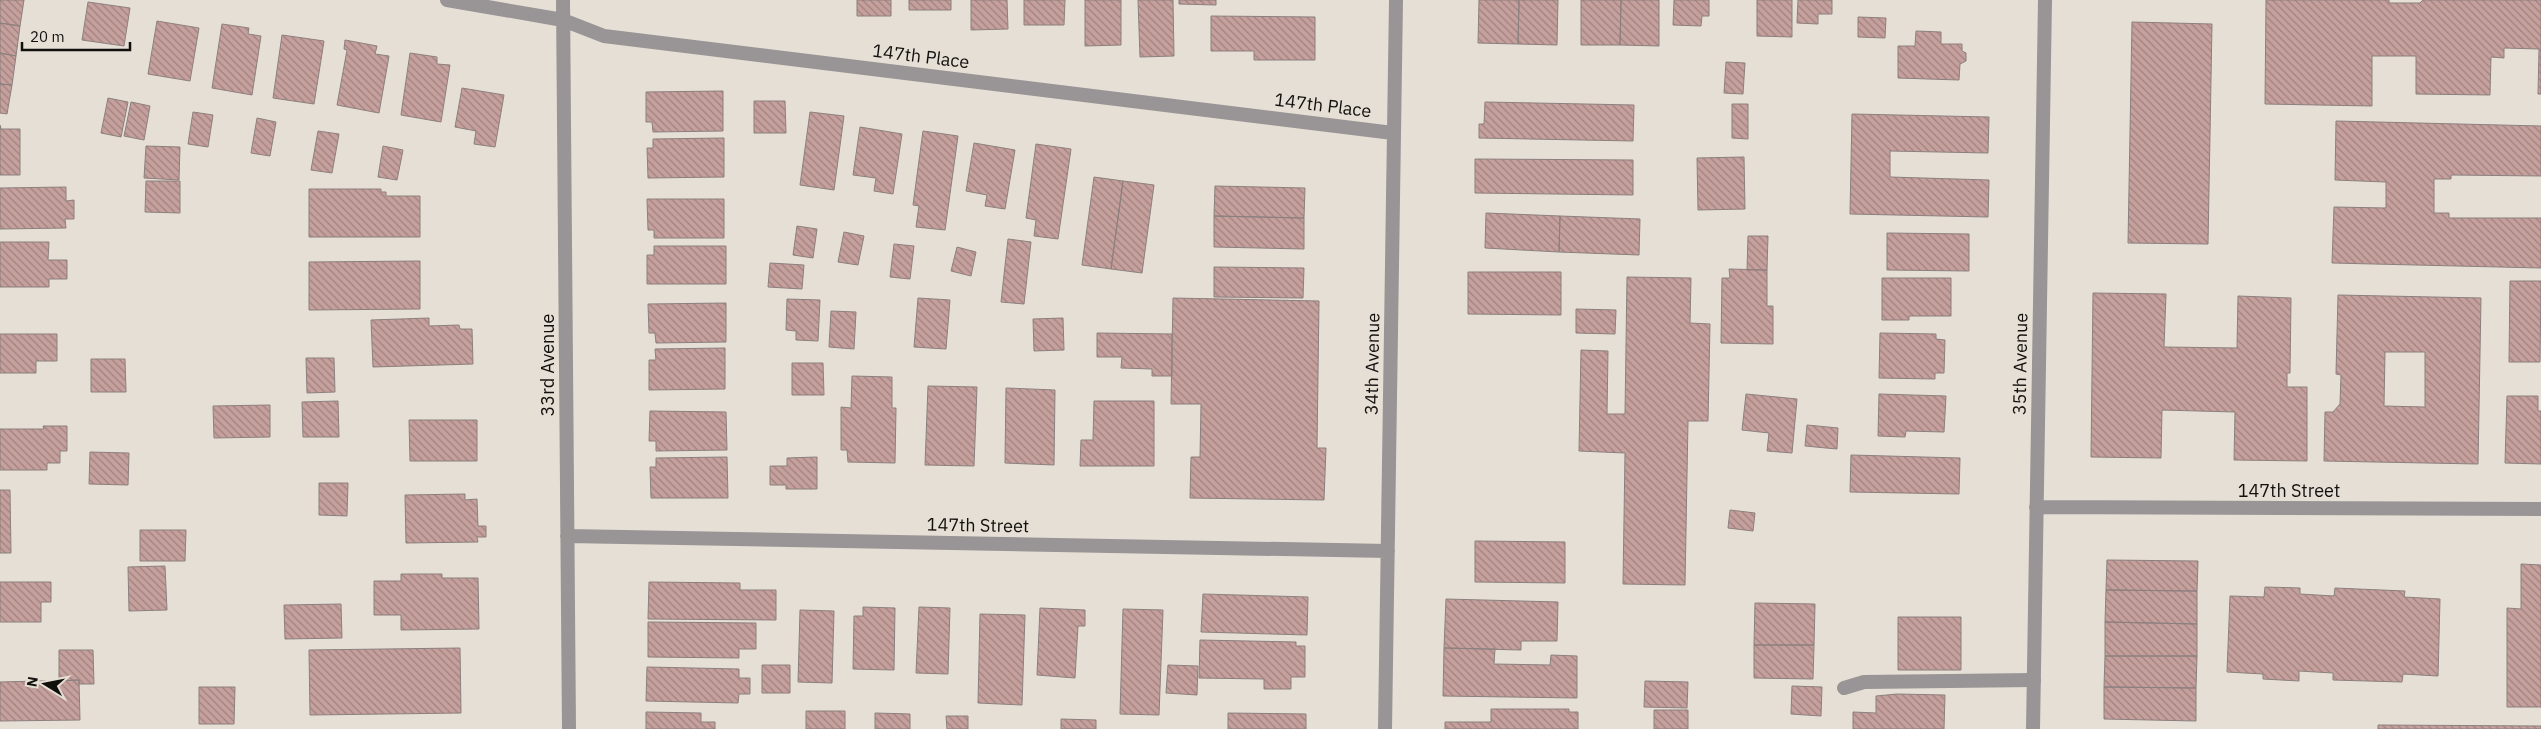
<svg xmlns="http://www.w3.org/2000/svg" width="2541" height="729" viewBox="0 0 2541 729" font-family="'IBM Plex Sans',sans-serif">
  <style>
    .building { fill: url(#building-back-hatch); stroke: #8c807f; fill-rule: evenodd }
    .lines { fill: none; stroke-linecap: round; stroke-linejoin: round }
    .service { stroke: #999495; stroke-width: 14 }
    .minor { stroke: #999495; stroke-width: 14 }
    .labels { text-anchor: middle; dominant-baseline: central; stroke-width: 4; stroke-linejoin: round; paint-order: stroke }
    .street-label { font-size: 18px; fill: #12100d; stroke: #e6dfd5 }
  </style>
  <defs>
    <pattern id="building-back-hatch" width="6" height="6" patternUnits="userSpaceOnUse" patternTransform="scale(1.25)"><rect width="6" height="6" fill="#c6a09d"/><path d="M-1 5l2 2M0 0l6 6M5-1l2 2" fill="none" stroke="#9f817e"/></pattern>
  </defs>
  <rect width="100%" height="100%" fill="#e6dfd5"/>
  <path class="building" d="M0,0H24L20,26L0,23Z
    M857,0H891V16H857Z
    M909,0H951V10H909Z
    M971,0H1007L1008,29L971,30Z
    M1024,0H1065L1064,25H1024Z
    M1085,0H1121V45L1085,46Z
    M1138,0H1173L1174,56L1140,57Z
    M1179,0H1216V5L1179,4Z
    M1479,0H1519L1518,44L1478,43Z
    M1519,0H1558L1557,45L1518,44Z
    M1581,0H1621L1620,45H1581Z
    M1621,0H1659V46L1620,45Z
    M1674,0H1709V16H1702L1701,26L1673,25Z
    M1757,0H1792V37L1757,36Z
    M1798,0H1832V14H1818V24L1797,23Z
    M2266,0H2389V3H2420L2423,0H2541V94H2538L2539,49L2504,48V58L2491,57L2490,95L2416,94V56H2372V106L2265,104Z
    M88,2L130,8L124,46L82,40Z
    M1211,16L1315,17V60H1254V51H1211Z
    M1858,17L1886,18L1885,38L1858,37Z
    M157,21L199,28L190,81L148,74Z
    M2132,22L2212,24L2208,244L2128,243Z
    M0,23L20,26L16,56L0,53Z
    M222,24L249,28L248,34L261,36L252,95L212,88Z
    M1916,31L1941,32V44H1962V51L1966,53V61L1960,64L1959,80L1898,78V46H1915Z
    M282,35L324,41L314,104L273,98Z
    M345,40L377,46L375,54L389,56L379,113L337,105L347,50L344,49Z
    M0,53L16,56L12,85L0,84Z
    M410,53L437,57V64L450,65L441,122L401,115Z
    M1726,62L1745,63L1743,94L1724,93Z
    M0,84L12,85L7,114L0,113Z
    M462,88L504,95L495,147L474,144L476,131L455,127Z
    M723,91V131L653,132L652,122H646V92Z
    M108,98L128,102L121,137L101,133Z
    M754,101H785L786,133H754Z
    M131,102L150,106L144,140L124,136Z
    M1485,102L1634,105L1633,141L1479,138V124H1484Z
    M1732,104H1748V139L1732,138Z
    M193,112L213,115L208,147L188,144Z
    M810,112L844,116L834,190L800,185Z
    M1852,114L1989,117L1988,153L1890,151V177L1989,180L1988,217L1850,214Z
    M257,118L276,122L270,156L251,153Z
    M2336,121L2541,126V176L2451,175V179H2434V213H2449V218H2541V268L2332,263L2334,207L2386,208V182L2335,180Z
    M0,125L1,129H20V175H0Z
    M860,127L902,134L893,194L874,191L876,178L853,175Z
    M318,131L339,134L332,173L311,170Z
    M923,131L958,136L945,230L916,227L919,206L913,205Z
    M724,138V177L648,178L647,148H653V139Z
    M974,143L1015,150L1005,209L985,206L987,195L966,191Z
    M1036,144L1071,149L1058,239L1034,236L1036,220L1026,218Z
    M146,146L180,147L179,180L144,178Z
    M383,146L403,150L397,180L378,177Z
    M1744,157L1745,209L1698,210L1697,158Z
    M1475,159L1633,160V195L1475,193Z
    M1094,177L1123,181L1111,269L1082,265Z
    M146,181H180V213L145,212Z
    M1123,181L1154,185L1142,273L1111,269Z
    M1215,186L1305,188L1304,218L1214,216Z
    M66,187V201L74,200V219H65L66,228L0,229V188Z
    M309,189H381V192H386V196H420V237H309Z
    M647,199H724V238H654V230H648Z
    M1486,213L1560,216L1559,252L1485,248Z
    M1214,216L1304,218V249L1214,247Z
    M1560,216L1640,219L1639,255L1559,252Z
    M797,226L817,229L813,258L793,255Z
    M844,232L864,236L858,265L838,262Z
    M1887,233L1969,234V271L1887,270Z
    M1748,236H1768L1767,270H1747Z
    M1008,239L1031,242L1024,304L1001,302Z
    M0,242H49L48,260H67V279H49V287H0Z
    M894,244L914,246L910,279L890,277Z
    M654,246H726V284H647V255H654Z
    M957,247L976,252L971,276L951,271Z
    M420,261V309L309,310V262Z
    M770,263L804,265L802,289L768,287Z
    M1214,267L1304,268L1303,298L1214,297Z
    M1729,269L1767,270V306H1773V344L1721,343L1722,278H1730Z
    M1468,272H1561V315L1468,314Z
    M1627,277L1691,278L1690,323L1710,324L1708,421H1688L1685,585L1623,584L1625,453L1579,451L1581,350L1608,351L1607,414H1625Z
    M1882,278H1951V316H1909V320H1882Z
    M2510,281H2541L2540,362H2509Z
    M2093,293L2166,294L2164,347L2237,348L2238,296L2291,298L2290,373H2287V387H2307V461L2234,460L2235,412L2162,410L2161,458L2091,457Z
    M2338,295L2481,298L2478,464L2324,461L2325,412H2333L2340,404L2341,375L2336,374ZM2385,352H2425V407L2384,406Z
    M918,298L950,300L946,349L914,347Z
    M1173,298L1319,301L1317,448H1326L1324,500L1190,498L1191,457H1200L1201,404H1171Z
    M787,299L820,300L818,341L796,340V331L786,330Z
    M726,303V342L656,343L655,333H649L648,304Z
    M1576,309L1616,310L1615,334L1576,333Z
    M831,311L856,312L854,349L829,347Z
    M429,318V326L459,325L460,329H472L473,364L373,367L371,320Z
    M1063,318L1064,350L1034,351L1033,319Z
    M1097,333L1172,334V376H1152V369L1121,368L1122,357H1097Z
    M1880,333L1936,334V339L1945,340L1944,373H1935V379L1879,378Z
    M0,334H57V361H36V373H0Z
    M725,348V389L649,390V360H656L655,349Z
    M306,358H334L335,392L307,393Z
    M91,359H125L126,392H91Z
    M792,363H823L824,395H792Z
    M852,376L892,377V408H896L895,463L848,462L847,450H841V407L851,408Z
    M928,386L977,387L974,466L925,465Z
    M1006,388L1055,390L1054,465L1005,463Z
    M1746,394L1797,399L1792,453L1767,451L1769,433L1742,430Z
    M1879,394L1946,396L1944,432L1906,431L1905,437L1878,436Z
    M2507,396H2538V411H2541V464L2505,463Z
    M338,401L339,437H303L302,402Z
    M1094,401H1154V466H1080L1081,440H1093Z
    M270,405V437L214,438L213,406Z
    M650,411L726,412L727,450L656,451V441H649Z
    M409,420H477V461H410Z
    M1807,425L1838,428L1837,449L1805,446Z
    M43,426H67V451H60V463H47V470H0V429H44Z
    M90,452L129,453L128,485L89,484Z
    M1851,455L1960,458L1959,494L1850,492Z
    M727,457L728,498H651L650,467H656V458Z
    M817,457V489H786V485H770V466H787V458Z
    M319,483H348L347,516L319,515Z
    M0,490H10L11,553H0Z
    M465,494V500L477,499L478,526H486V537H477L478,542L406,543L405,495Z
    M1730,510L1755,513L1753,531L1728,528Z
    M140,530H186L185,561H140Z
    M1475,541L1565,542V583L1475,582Z
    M2107,560L2198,561L2197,591L2106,590Z
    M2521,564L2541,565V707H2507V608L2521,609Z
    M165,566L167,610L129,611L128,567Z
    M401,574H442V578H478L479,629L401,630V615H374V581H401Z
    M0,582H51V602H41V622H0Z
    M649,582L740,583V590H776V620L648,619Z
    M2265,587L2300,588V594L2334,596L2335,588L2405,591L2404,597L2440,599L2438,676L2403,674L2402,682L2333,680V673L2299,671V681L2263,679V674L2227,672L2230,596L2264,597Z
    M2106,590L2197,591V624L2105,622Z
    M1203,594L1308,597L1307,635L1201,632Z
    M1446,599L1558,602L1557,641H1521V650L1444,648Z
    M1755,603L1815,604L1814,645H1754Z
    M341,604L342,638L285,639L284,605Z
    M863,607L895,608L894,670L853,669L854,616H863Z
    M919,607L950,608L948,674L916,673Z
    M1040,608L1085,610V626H1078L1075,678L1037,675Z
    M1123,609L1163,610L1159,715L1120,714Z
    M800,610L834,611L832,683L798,682Z
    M980,614L1025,615L1022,705L978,703Z
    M1898,617H1961V670H1898Z
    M648,622L756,623V649H739V658L648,657Z
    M2105,622L2197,624V656H2105Z
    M1200,640L1296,642V646H1305V677H1291V689H1264V679L1199,678Z
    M1754,645H1814L1813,679L1754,678Z
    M460,648L461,713L310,715L309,650Z
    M1444,648L1495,649L1494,664L1550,665L1551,655L1577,656V698L1443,696Z
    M59,650H93L94,684H79V680L59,681Z
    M2105,656H2197L2196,688L2104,687Z
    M762,665H790V693H762Z
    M1168,665L1198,666L1197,695L1166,693Z
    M647,667L739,669V678H750V694H739L738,703L646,701Z
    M79,680L80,720L0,721V682Z
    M1645,681L1688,682L1687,708L1644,707Z
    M1792,686L1822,687L1821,716L1791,714Z
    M199,687H235L234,724H199Z
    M2104,687L2196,688V721L2104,719Z
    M1897,694L1945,695L1944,729H1853V712L1876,713V696Z
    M1491,709H1569V712H1578V729H1445V722H1491Z
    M1654,710H1688V729H1654Z
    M806,711H845V729H806Z
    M646,712L701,713V722H715V729H646Z
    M875,713L910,714V729H875Z
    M1228,713L1306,714V729H1228Z
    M946,716H968V729H947Z
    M1061,719L1096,720V729H1061Z
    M2378,725L2541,726V729H2378Z"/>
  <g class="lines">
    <path class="service" d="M1844,688L1864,682L2034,680"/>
    <path class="minor" d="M447,0L563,20L604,36L1393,133
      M563,0L569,729
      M2036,507L2541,509
      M567,536L1388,551
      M1385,729L1396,0
      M2033,729L2045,0"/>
  </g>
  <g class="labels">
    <g class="street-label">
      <text transform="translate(921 56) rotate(7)">147th Place</text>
      <text transform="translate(1323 105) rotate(7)">147th Place</text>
      <text transform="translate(1372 364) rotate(-89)">34th Avenue</text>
      <text transform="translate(2020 364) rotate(-89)">35th Avenue</text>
      <text transform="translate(547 365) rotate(-90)">33rd Avenue</text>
      <text x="2289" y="490">147th Street</text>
      <text transform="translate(978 525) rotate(1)">147th Street</text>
    </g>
  </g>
  <g transform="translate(45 684) rotate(280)" stroke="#e6dfd5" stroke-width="4" paint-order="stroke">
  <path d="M0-4L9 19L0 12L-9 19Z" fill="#12100d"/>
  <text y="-8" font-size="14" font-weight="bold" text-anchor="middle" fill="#12100d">N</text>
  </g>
  <path d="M22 42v8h108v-8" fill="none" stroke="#12100d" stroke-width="2.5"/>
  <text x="30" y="42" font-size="15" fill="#12100d" stroke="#e6dfd5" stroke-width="4" paint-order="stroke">20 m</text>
</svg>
